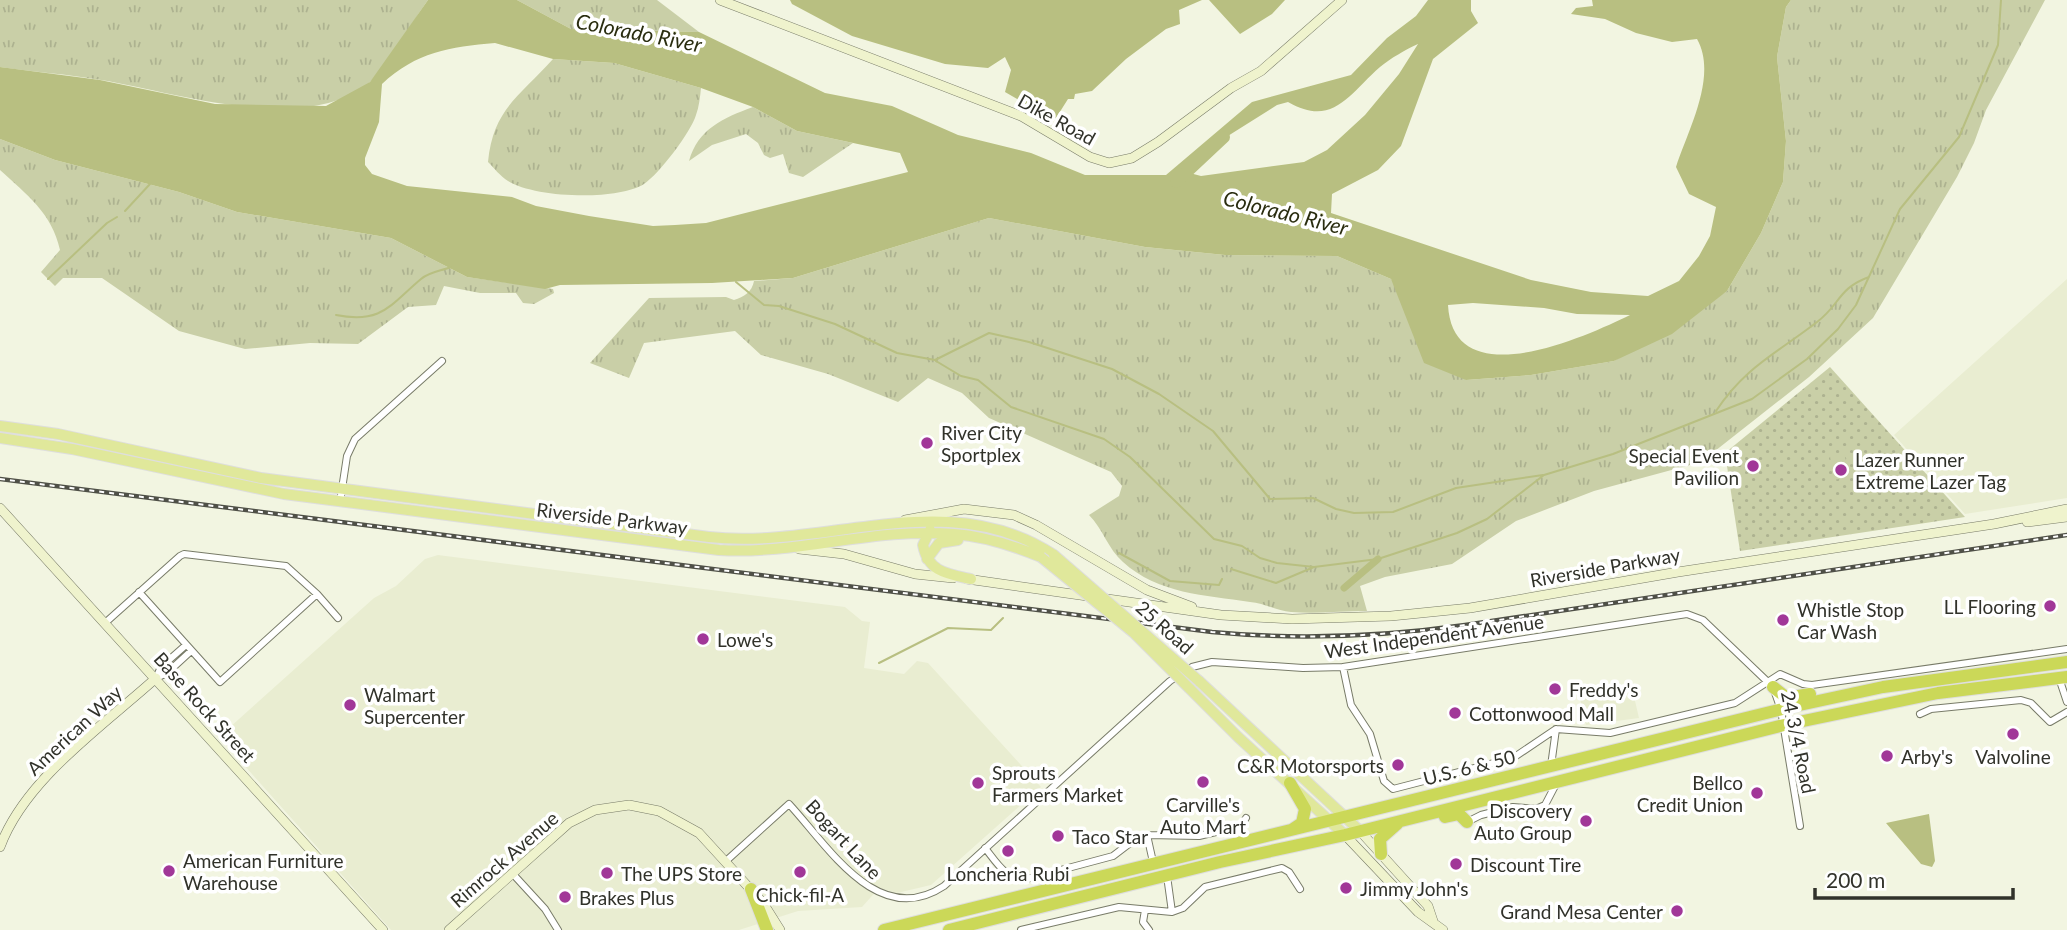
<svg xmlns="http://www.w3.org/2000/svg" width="2067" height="930" viewBox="0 0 2067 930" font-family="Lato,sans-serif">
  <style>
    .built { fill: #e9edd1 }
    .grass { fill: url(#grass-tufts) }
    .park { fill: url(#park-dots) }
    .pitch { fill: #c9cfa7 }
    .water { fill: #b8bf81; fill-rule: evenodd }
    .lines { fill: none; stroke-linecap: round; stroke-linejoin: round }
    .stream { stroke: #b8bf81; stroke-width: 2 }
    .canal { stroke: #b8bf81; stroke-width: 7 }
    .river { stroke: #b8bf81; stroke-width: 12 }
    .street-casing { stroke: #787b68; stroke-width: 8 }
    .secondary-casing { stroke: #787b68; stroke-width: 10 }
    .primary-casing { stroke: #dededd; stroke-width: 12 }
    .highway-casing { stroke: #dededd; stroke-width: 14 }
    .street { stroke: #fff; stroke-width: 6 }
    .secondary { stroke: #eff3cd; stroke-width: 9 }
    .primary { stroke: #e0e89b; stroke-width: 10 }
    .highway { stroke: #cbd858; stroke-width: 12 }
    .rail-casing { stroke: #4f5047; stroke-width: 4.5 }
    .rail { stroke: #fff; stroke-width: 2; stroke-dasharray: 5; stroke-linecap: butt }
    .primary-bridge-casing { stroke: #dededd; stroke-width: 12; stroke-linecap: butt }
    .primary-bridge { stroke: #e0e89b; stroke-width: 10 }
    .poi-dot { fill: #a13798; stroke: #fff; stroke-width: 2.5 }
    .labels { text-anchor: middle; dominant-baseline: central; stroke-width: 7; stroke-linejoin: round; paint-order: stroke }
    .street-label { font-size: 19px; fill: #31322a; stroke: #fff }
    .poi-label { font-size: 19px; fill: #31322a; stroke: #fff; text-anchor: start }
    .water-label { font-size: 21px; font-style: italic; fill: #2a2d10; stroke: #fff }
  </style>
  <defs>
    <pattern id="grass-tufts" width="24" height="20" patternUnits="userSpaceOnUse" patternTransform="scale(1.75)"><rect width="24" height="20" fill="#c9cfa7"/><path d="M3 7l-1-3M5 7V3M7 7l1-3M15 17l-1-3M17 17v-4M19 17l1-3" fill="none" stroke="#adb290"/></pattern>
    <pattern id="park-dots" width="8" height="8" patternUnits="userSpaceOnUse" patternTransform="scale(1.75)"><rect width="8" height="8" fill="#c9cfa7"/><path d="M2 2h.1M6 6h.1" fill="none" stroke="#adb290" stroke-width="1.8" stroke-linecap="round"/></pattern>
  </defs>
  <rect width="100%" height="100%" fill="#f2f5e1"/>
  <path class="built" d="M2067,279V498L1965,514L1894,435Z
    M438,555L845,607L862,621L870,622L864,668L904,674L917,661L928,663L1041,787L931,885L897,893L879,888L862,907L798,911L739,930H391L219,737L374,598L396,586L425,559Z
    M1632,688L1639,718L1586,725L1580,698Z"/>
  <path class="grass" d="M0,0H428C414,19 384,70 369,83C304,136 175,92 101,80C67,74 33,72 0,67Z
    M517,0H657L699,32L571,29Z
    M1791,0H2045L1986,110L1974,143L1957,177L1873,318L1809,377L1701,462L1594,491L1516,521L1452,564L1385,577L1360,586L1367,611C1342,611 1316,614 1291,612C1277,611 1264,603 1250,602C1205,595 1158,594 1123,562C1108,549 1103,529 1089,515L1119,496L1122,486L1111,472L989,418L962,393L928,378L898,402L828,374L761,355L735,331L644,343L629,378L590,363L649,298L726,297L734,300C744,297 752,292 754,281L793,278L989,218L1145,247L1225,255L1337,256L1391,279L1466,380L1531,375L1614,361L1727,291L1761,233L1783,182L1786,141L1777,57L1786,7Z
    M553,59L614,63L701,88C700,97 699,107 696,115C691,132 659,174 644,184C617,201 535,198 508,181C500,176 494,168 488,162C493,109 520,96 553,59Z
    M753,107L797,131L853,143L803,177L789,173L783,154L770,158L764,155L758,143L746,134L712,145L689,161C698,129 723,118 753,107Z
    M0,139L55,160L179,192L237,212L391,238L467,277L553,289L554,293L534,304L523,303L516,293H480L444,286L436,305L408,307L358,344L310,343L245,349L179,331L102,278H63L55,286L41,272L60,250C52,213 27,195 0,170Z"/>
  <path class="park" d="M1830,367L1965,517L1740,551L1725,453Z"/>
  <path class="pitch" d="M1844,454L1851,477L1833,480L1830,456Z"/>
  <path class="water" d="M428,0H517L571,29L699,32L825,93L892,106L958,135L1031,153L1085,175H1166L1252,102L1351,75L1387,38L1416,16L1428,0H1471V11L1478,23L1433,59L1401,146L1378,170L1332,194L1331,213L1531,280L1591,292L1648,296L1679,281L1699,256L1710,236L1716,207L1689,194L1676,167C1688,130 1718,76 1697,39L1672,42L1636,33L1605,19L1571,14L1576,8L1593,6L1592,0H1791L1786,7L1777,57L1786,141L1783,182L1761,233L1727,291L1672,334L1614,361L1531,375L1466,380L1424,363L1391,279L1337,256L1225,255L1145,247L989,218L793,278L712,283L560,285L545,289L467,277L391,238L237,212L179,192L55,160L0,139V67L100,80L215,104L326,106L370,82ZM495,43L553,59L614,63L701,88L753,107L797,131L900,153L908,172L706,223L675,225L653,226L589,216L536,206L512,197L407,186L372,174L365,165V158L379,122L382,84C416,52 450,47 495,43ZM1418,44L1399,74L1365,115L1327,150L1304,162L1201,176L1186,172L1196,156L1277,105L1288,102C1333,128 1349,94 1380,67C1391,58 1405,50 1418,44ZM1473,303L1544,308L1577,314L1630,315C1585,337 1453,397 1448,305Z
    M790,0H1202L1179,10L1180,24L1166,29L1126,59L1092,91L1075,94L1074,99H1068L1056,118L1046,116L1005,92L1011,70L1005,57L988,68L945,64L852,36L792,4Z
    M1209,0H1285L1272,14L1240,34Z
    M1929,814L1935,861L1932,867L1921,864L1886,823Z"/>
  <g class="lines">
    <path class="stream" d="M125,211L150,184
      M48,279L107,223L117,217
      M736,282L764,305L779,306L835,324L897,353L935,360L989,333L1029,342L1112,369L1159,394L1213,431L1270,499L1313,498L1336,509L1354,513L1393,512L1456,488L1543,475
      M336,315C382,324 390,305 421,279C429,272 441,271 451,267
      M936,361L961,376L978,380L1011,407L1104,439L1130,457L1214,539L1242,546L1260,558L1277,563L1314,567
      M1716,411C1745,367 1777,353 1817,322C1840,305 1838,288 1869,277
      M1119,553L1170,581L1219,585L1222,579
      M1231,569L1276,583L1314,567L1378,559L1457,533L1487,519L1544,475L1613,454L1752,399L1807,359L1838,329L1856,305L1900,209L1959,137L1998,45L2001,0
      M879,663L948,628L991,630L1003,618"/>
    <path class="canal" d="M1344,588L1378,559"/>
    <path class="river" d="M1176,182L1224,137"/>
    <g class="street-casing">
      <path id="street" d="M340,502L347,456L355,439L442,361
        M317,594L338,618
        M105,623L180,556L184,554L286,566L317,594L220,682L139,592
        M186,645L161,667L156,678L167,673L191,651
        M1343,667L1351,705L1370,734L1384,781L1393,789L1513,758L1556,729L1610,733L1735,703L1780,674L1803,684L1812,685L2067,649
        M2059,678L2067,702
        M1920,714L1931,709L2021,700L2031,703L2050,722L2067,712
        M1551,766L1556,729
        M1467,822L1481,815L1513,807L1536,809L1545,805L1556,784
        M1147,835L1153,862
        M985,848C997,863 1006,880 1027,879L1113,856L1138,837L1147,835L1199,836L1241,826L1246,818
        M726,861L789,804C828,846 878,930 944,886L1170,681L1192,667L1212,662L1303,668L1343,667L1687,614L1703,620L1773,687L1781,710L1800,826
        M512,873L545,909L558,930
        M1167,876L1172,912
        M1145,910L1143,922L1149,930
        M1021,930L1119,907L1172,912L1183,908L1205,887L1282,868L1289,872L1300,889"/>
    </g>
    <g class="secondary-casing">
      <path id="secondary" d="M720,0L1021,116L1090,157L1109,163L1132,158L1158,142L1231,88L1261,71L1342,0
        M0,508L383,930
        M905,520L964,509L1014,515L1036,525L1147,590L1192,607
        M2027,522L2067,517
        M799,549L844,554L915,574L953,578
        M967,579L1221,615L1292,619L1391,616L1470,608L1678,572L1994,524L2067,509
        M1360,831L1428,906L1433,921
        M1345,835L1418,912L1443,930
        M0,847C25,779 103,726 156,678
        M449,930L569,823L595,810L629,805L659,811L699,833L763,903L780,930"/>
    </g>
    <g class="primary-casing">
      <path id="primary" d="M0,426L58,434L261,478L709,537C827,550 946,484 1054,555
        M0,438L72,449L284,494L719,550C798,555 875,527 954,534C983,536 1014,546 1041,557
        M930,530L923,545C928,572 947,574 971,579
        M927,559L939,543L958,540
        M1199,681L1360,831
        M1189,688L1238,737L1345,835"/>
    </g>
    <g class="highway-casing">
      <path id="highway" d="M1773,687L1787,698L1810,694
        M1290,783L1305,809L1302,823L1293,829
        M1445,817L1459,814L1467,822
        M1381,854L1380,839L1397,824
        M751,889L767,930
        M884,930L1795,706L1883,687L2067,662
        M949,930L1220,862L1345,835L1784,725L1938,693L2067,677"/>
    </g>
    <use href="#street" class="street"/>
    <use href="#secondary" class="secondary"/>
    <use href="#primary" class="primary"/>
    <use href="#highway" class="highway"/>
    <g class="rail-casing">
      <path id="rail" d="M0,479L1212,632C1297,640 1380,637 1465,625L2067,535"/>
    </g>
    <use href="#rail" class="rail"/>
    <g class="primary-bridge-casing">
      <path id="primary-bridge" d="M1054,555L1199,681
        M1041,557L1134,633L1189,688"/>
    </g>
    <use href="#primary-bridge" class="primary-bridge"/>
  </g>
  <g class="poi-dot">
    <circle cx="927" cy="443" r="7"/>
    <circle cx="1753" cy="466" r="7"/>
    <circle cx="1841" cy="470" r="7"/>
    <circle cx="2050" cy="606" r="7"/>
    <circle cx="1783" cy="620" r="7"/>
    <circle cx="703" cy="639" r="7"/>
    <circle cx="1555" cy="689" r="7"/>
    <circle cx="350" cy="705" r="7"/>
    <circle cx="1455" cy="713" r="7"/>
    <circle cx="2013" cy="734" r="7"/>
    <circle cx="1887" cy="756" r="7"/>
    <circle cx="1398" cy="765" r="7"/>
    <circle cx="1203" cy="782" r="7"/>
    <circle cx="978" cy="783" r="7"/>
    <circle cx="1757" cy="793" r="7"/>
    <circle cx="1586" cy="821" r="7"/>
    <circle cx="1058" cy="836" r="7"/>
    <circle cx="1008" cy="851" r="7"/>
    <circle cx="1456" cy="864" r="7"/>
    <circle cx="169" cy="871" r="7"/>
    <circle cx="800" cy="872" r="7"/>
    <circle cx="607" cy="873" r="7"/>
    <circle cx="1346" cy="888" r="7"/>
    <circle cx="565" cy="897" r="7"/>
    <circle cx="1677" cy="911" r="7"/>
  </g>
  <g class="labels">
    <g class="street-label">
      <text transform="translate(1057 119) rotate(29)">Dike Road</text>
      <text transform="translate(612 518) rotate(7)">Riverside Parkway</text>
      <text transform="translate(1605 567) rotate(-10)">Riverside Parkway</text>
      <text transform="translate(1165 627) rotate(42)">25 Road</text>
      <text transform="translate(1434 636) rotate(-8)">West Independent Avenue</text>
      <text transform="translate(205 707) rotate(48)">Base Rock Street</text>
      <text transform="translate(74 730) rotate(-43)">American Way</text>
      <text transform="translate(1799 742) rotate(78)">24 3/4 Road</text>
      <text transform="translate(1469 767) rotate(-14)">U.S. 6 &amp; 50</text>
      <text transform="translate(844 839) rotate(47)">Bogart Lane</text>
      <text transform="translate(504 859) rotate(-41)">Rimrock Avenue</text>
    </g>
    <g class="poi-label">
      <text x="941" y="432">River City<tspan x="941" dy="22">Sportplex</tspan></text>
      <text x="1739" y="455" text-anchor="end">Special Event<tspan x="1739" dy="22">Pavilion</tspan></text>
      <text x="1855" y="459">Lazer Runner<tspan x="1855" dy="22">Extreme Lazer Tag</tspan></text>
      <text x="2036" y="606" text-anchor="end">LL Flooring</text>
      <text x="1797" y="609">Whistle Stop<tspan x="1797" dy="22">Car Wash</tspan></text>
      <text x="717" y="639">Lowe's</text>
      <text x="1569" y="689">Freddy's</text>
      <text x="364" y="694">Walmart<tspan x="364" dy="22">Supercenter</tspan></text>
      <text x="1469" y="713">Cottonwood Mall</text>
      <text x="1901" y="756">Arby's</text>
      <text x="2013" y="756" text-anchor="middle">Valvoline</text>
      <text x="1384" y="765" text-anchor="end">C&amp;R Motorsports</text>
      <text x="992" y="772">Sprouts<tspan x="992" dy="22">Farmers Market</tspan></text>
      <text x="1743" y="782" text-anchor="end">Bellco<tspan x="1743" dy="22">Credit Union</tspan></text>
      <text x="1203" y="804" text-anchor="middle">Carville's<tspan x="1203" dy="22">Auto Mart</tspan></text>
      <text x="1572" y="810" text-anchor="end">Discovery<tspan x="1572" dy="22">Auto Group</tspan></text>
      <text x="1072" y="836">Taco Star</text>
      <text x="183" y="860">American Furniture<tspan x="183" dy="22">Warehouse</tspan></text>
      <text x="1470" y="864">Discount Tire</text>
      <text x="621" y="873">The UPS Store</text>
      <text x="1008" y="873" text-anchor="middle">Loncheria Rubi</text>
      <text x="1360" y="888">Jimmy John's</text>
      <text x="800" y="894" text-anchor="middle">Chick-fil-A</text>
      <text x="579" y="897">Brakes Plus</text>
      <text x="1663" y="911" text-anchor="end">Grand Mesa Center</text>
    </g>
    <g class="water-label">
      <text transform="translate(639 32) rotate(11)">Colorado River</text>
      <text transform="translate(1286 212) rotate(14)">Colorado River</text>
    </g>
  </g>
  <path d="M1815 888v10h198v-10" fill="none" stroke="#31322a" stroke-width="3.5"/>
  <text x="1826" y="888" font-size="21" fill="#31322a" stroke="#ffffff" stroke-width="5" paint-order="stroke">200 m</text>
</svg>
